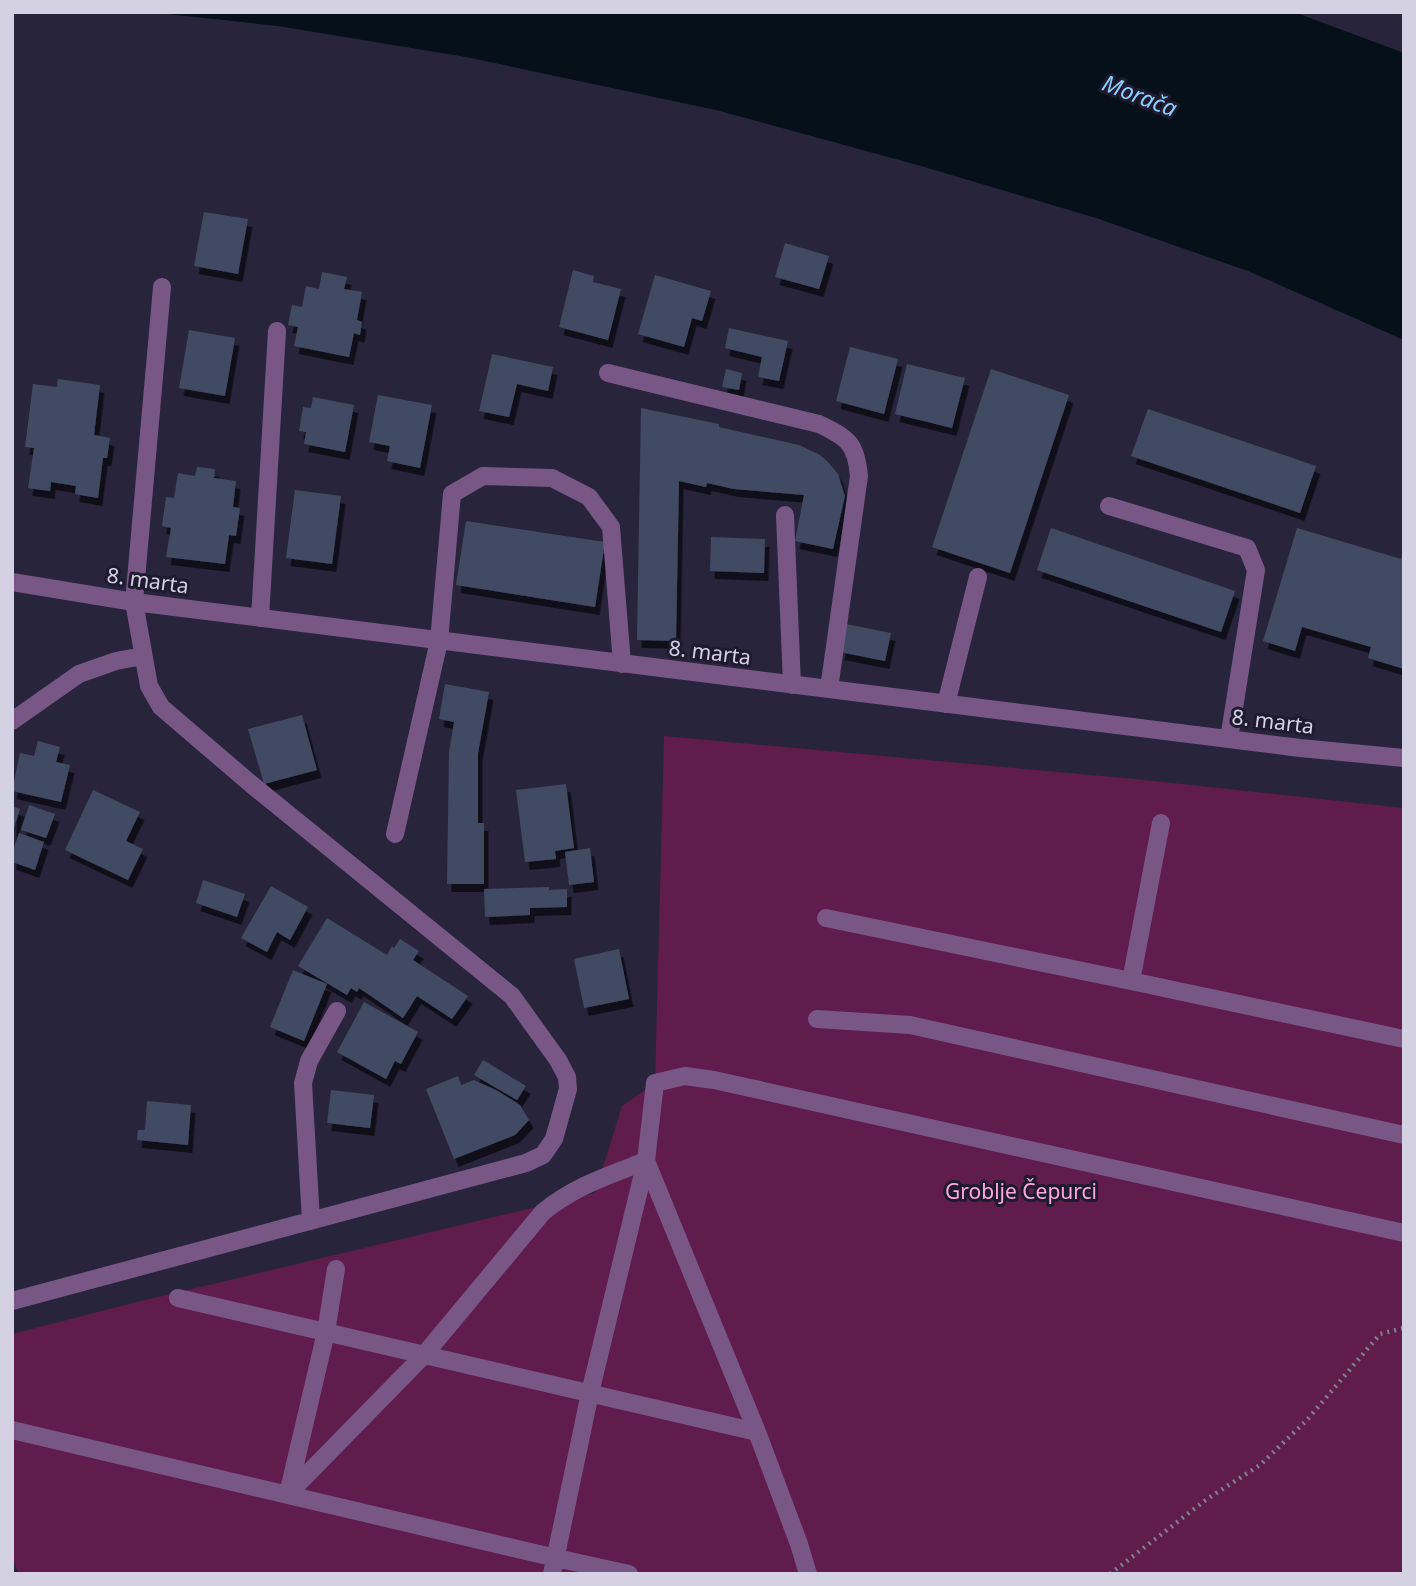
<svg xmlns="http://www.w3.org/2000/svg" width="1416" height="1586" viewBox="0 0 1416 1586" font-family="'Noto Sans',sans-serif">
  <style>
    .green { fill: #5f1c4d }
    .water { fill: #051019 }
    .building { fill: #404b63; filter: url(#shadow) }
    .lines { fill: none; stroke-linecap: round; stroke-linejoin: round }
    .path { stroke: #828093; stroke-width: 4.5; stroke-dasharray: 2 5; stroke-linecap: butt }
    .minor { stroke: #785787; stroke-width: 18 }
    .labels { text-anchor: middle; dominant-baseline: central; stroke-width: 6; stroke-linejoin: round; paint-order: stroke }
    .street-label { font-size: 21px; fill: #d4d2e2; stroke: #1e1b31 }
    .park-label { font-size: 21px; fill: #fda6e0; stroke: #1e1b31 }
    .water-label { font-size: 23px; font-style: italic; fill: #8dd0ff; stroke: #1e1b31 }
  </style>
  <defs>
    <filter id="shadow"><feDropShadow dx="4.5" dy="8" stdDeviation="0" flood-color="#0009"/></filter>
  </defs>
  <rect width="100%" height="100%" fill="#28243c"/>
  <path class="green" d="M664,736L1135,779L1404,808V1574H19L12,1558V1334L137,1302L595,1193L622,1106L655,1083Z"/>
  <path class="water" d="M149,12H1294L1404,53V340L1248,271L1096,218L921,166L716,110L466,57L278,26Z"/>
  <path class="building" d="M204,212L248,219L238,274L194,266Z
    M785,243L829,256L819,289L775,277Z
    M573,270L594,276L593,282L621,289L608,340L559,327Z
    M322,272L347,277L344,289L362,292L357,320L362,322L360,335L354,333L349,357L294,346L298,327L288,325L292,305L302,307L306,286L319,289Z
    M655,275L711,291L702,321L692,318L684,347L638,334Z
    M729,328L788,341L779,381L758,377L762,357L725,348Z
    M189,330L235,338L225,396L179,388Z
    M850,347L898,359L884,414L836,401Z
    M492,354L553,367L548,391L517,384L509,417L479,411Z
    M907,364L965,378L952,428L895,414Z
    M726,369L742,373L739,390L722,387Z
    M991,369L1069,395L1010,573L932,547Z
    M58,379L100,385L94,435L110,438L107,458H103L98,498L75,494L76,486L51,482L50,491L28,488L34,448L25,447L33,384L57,387Z
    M378,395L432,405L420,468L387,461L390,446L369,442Z
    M313,397L354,405L345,452L304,444L306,432L299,431L303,407L311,408Z
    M641,408L719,424V427L799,445L820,455L828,462L838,474L845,496L833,549L795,541L804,495L734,489L707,483L706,487L679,481L676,641L637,640Z
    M1148,409L1316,466L1300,513L1131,456Z
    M197,467L215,469L214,478L236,481L233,507L240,508L236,536L229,535L225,564L166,557L171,528L162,526L166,497L174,498L178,473L195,476Z
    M295,490L341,496L332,564L286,558Z
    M466,521L605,542L595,607L456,585Z
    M1051,528L1235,591L1221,632L1037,570Z
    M1297,528L1401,559L1404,551V669L1368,658L1371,647L1302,627L1295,651L1263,641Z
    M711,537L765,539L764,573L710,571Z
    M846,624L891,633L885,661L840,652Z
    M445,684L489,692L478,753V823H484V884H447L449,752L454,722L439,719Z
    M302,715L317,770L264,784L248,729Z
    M38,741L60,747L56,762L70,765L61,802L12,791L20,753L34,756Z
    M566,784L574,848L555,851L556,859L525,862L516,790Z
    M93,790L140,812L126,841L143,849L128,880L65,850Z
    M29,805L55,814L46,838L21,830Z
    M12,806L20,809L13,831H12Z
    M19,833L44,842L35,870L12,862V853Z
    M590,848L594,882L569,885L565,852Z
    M203,880L245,894L237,917L196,903Z
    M271,886L308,907L290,940L277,932L267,952L241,938Z
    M549,887V890L567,889V907L530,908V915L485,917L484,889Z
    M327,918L387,955L392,946L394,948L400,939L419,951L413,960L468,996L452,1019L417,996L403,1018L359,988L357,992L351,988L347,995L298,966Z
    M619,949L629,999L584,1008L574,959Z
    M293,970L327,984L304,1041L270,1027Z
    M364,1002L418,1032L401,1064L395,1061L386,1079L337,1052Z
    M483,1060L526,1086L517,1100L474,1075Z
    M458,1076L461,1085L474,1080L498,1091L520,1105L529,1120L515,1135L454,1159L426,1089Z
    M331,1090L374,1095L370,1128L327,1123Z
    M147,1101L191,1105L188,1145L137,1140L138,1130H145Z"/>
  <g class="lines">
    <path class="path" d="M1110,1574L1207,1499L1260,1465L1307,1420L1380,1334L1404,1328"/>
    <path class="minor" d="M608,373L819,424C848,438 856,443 859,476L829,689
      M1109,506L1247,548L1256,570L1229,739
      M785,515L792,685
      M12,582L134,602L1300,748L1404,758
      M260,618L277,331
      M946,704L978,577
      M12,721L79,674L116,661L143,656
      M395,834L439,641L452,494L483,476L552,478L589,497L611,527L622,664
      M826,918L1131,981L1404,1039
      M1131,981L1161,823
      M817,1019L910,1025L1404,1135
      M311,1221L303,1083L309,1061L337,1011
      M178,1298L757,1432
      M12,1301L526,1163L543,1155L554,1139L568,1089L567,1077L558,1060L512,996L251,784L161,707L149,686L134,602L162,287
      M12,1430L556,1558L629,1574
      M288,1494L424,1355L543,1212C575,1186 607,1176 646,1161L757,1432L799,1544L808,1574
      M288,1494L326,1332L336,1269
      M552,1574L590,1393L646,1161L655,1083L685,1076L714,1080L1404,1233"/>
  </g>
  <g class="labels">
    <g class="street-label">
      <text transform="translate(148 580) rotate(8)">8. marta</text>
      <text transform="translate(710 652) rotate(7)">8. marta</text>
      <text transform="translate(1273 721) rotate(7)">8. marta</text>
    </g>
    <g class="park-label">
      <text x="1021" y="1191">Groblje Čepurci</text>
    </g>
    <g class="water-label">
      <text transform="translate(1140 95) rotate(21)">Morača</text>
    </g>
  </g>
  <rect width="1416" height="1586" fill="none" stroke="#d4d2e2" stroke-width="28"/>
</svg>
